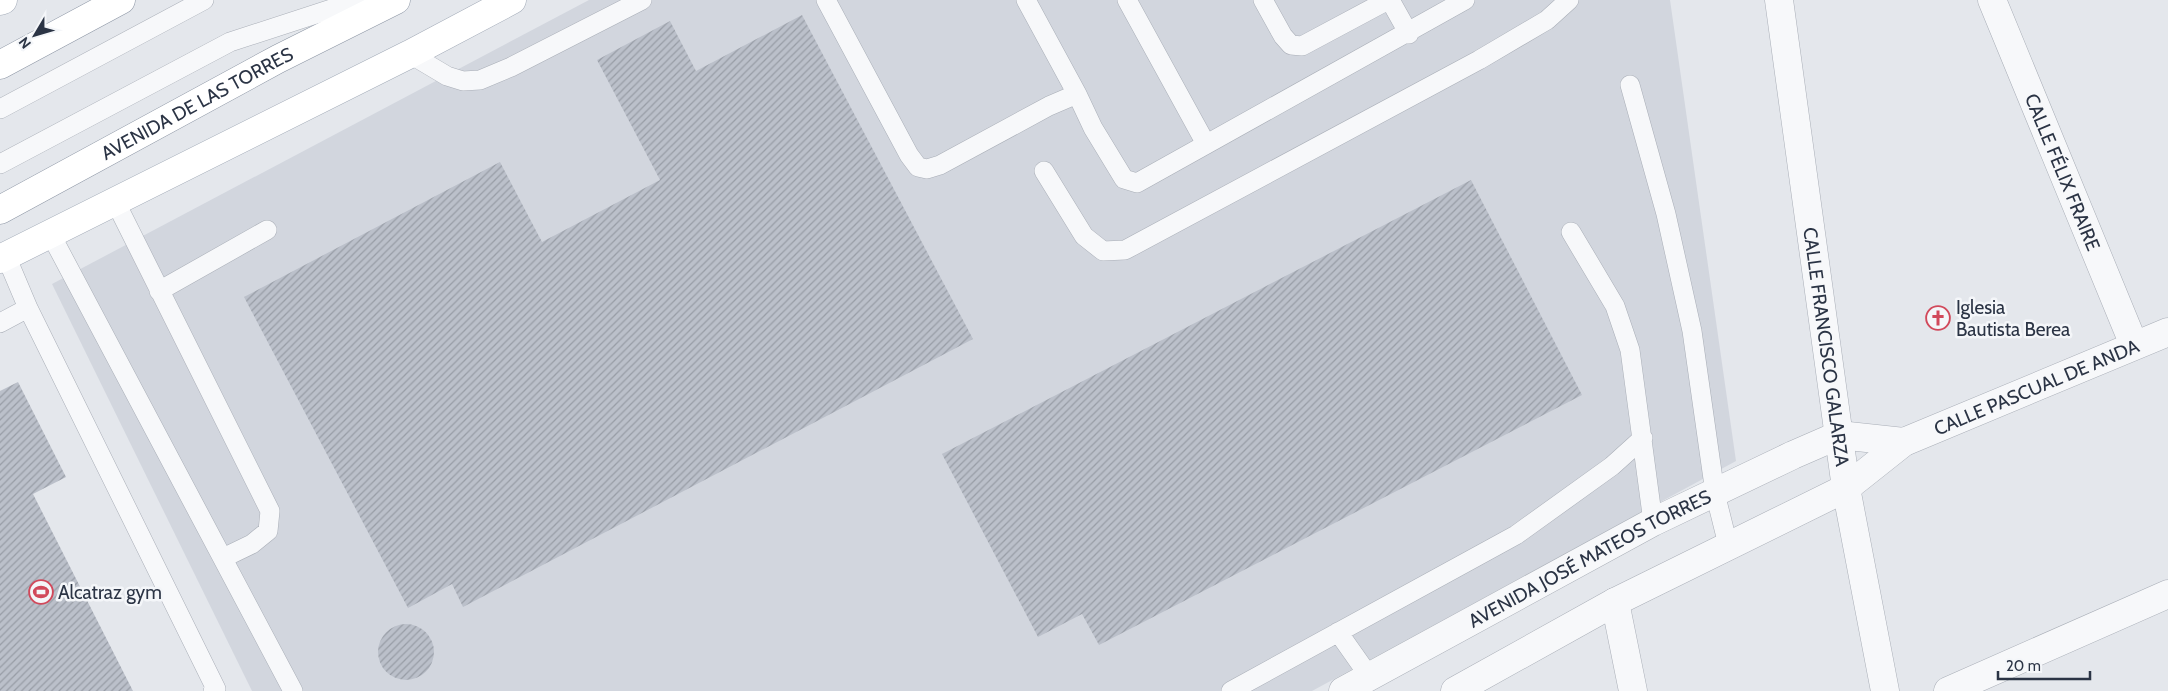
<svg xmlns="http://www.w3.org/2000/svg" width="2168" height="691" viewBox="0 0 2168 691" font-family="Cabin,sans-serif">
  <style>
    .built { fill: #d2d6de }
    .building { fill: url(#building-hatch) }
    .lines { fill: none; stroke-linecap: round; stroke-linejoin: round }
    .service-casing { stroke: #a9aeb7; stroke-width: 20 }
    .minor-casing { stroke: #a9aeb7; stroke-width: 29 }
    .tertiary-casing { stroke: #a9aeb7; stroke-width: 29 }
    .primary-casing { stroke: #a3abb8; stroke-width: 29 }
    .trunk-casing { stroke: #8b94a3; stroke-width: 29 }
    .service { stroke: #f7f8fa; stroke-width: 19 }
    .minor { stroke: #f7f8fa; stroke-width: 28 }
    .tertiary { stroke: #f7f8fa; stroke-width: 28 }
    .primary { stroke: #fff; stroke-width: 28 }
    .trunk { stroke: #fff; stroke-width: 28 }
    .labels { text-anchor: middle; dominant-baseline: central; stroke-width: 5; stroke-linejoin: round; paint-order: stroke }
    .street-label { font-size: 19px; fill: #2b3445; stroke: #f4f6f9 }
    .poi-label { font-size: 19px; fill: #2b3445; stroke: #f4f6f9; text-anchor: start }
  </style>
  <defs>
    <pattern id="building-hatch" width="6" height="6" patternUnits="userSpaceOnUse" patternTransform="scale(1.25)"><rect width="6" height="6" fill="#bbc0ca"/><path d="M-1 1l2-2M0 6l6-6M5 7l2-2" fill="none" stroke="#989da6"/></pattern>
  </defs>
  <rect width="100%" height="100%" fill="#e4e7ec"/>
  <path class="built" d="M589,0H1670L1736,461L1312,691H252L52,284Z"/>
  <path class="building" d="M802,15L973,339L463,607L452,584L408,608L244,297L500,162L542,242L660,180L597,60L670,21L696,71Z
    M1471,180L1582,395L1099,645L1082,614L1038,637L942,454Z
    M18,382L66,477L33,494L133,691H0V391Z
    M378 652a28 28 0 1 1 56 0a28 28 0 1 1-56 0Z"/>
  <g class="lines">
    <g class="service-casing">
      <path id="service" d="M826,0L909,155L918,167L927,169L940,165L1049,106L1077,94L1093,128L1124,179L1137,183L1465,0
        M1026,0L1077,94
        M1127,0L1206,144
        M1263,0L1283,36L1291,45L1302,46L1388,0
        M1390,0L1409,34
        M410,54L447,76L463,81L480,80L511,67L642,0
        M1630,85L1666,214L1692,331L1715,493L1728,545
        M0,109L204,0
        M0,164L230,42L359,0
        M1044,171L1084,236L1103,251L1125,250L1479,60L1547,20L1569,0
        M115,201L270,511L268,531L252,544L223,558
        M1571,232L1615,306L1630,350L1653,522
        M50,233L293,691
        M6,256L28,308L216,689L213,691
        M159,291L267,230
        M0,323L28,308
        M1338,632L1369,676
        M1231,691L1516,535L1612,466L1643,438"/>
    </g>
    <g class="minor-casing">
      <g id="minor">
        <path id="s1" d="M1992,0L2134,345"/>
        <path d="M1615,602L1633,691"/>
        <path d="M1948,691L2168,594"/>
      </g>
    </g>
    <g class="tertiary-casing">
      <g id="tertiary">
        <path id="s2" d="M1779,0L1846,488L1885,691"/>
        <path id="s3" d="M1343,691L1653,522L1793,455L1839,435L1904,442"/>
        <path id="s4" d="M1455,691L1615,602L1846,488L1904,442L2168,332"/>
      </g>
    </g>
    <g class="primary-casing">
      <path id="primary" d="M0,1L3,0
        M0,259L410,54L512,0"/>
    </g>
    <g class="trunk-casing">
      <g id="trunk">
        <path d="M0,65L121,0"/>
        <path id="s5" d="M0,210L278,59L396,0"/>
      </g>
    </g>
    <use href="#service" class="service"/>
    <use href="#minor" class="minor"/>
    <use href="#tertiary" class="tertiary"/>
    <use href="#primary" class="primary"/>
    <use href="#trunk" class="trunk"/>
  </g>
  <defs>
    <g id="church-ring" transform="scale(1.25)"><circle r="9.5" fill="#f4f6f9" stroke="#d1495b" stroke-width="1.5"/><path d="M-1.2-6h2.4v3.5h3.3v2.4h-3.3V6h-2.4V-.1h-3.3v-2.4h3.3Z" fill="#d1495b"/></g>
    <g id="stadium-ring" transform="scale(1.25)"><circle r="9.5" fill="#f4f6f9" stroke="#d1495b" stroke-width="1.5"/><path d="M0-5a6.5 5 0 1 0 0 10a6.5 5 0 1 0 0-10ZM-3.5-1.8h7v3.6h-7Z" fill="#d1495b"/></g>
  </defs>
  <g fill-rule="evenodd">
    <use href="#church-ring" x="1938" y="318"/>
    <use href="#stadium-ring" x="41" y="592"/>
  </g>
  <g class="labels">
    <g class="street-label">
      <text stroke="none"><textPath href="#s5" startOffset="224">AVENIDA DE LAS TORRES</textPath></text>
      <text stroke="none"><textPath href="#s1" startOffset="186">CALLE FÉLIX FRAIRE</textPath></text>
      <text stroke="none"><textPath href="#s2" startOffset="350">CALLE FRANCISCO GALARZA</textPath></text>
      <text stroke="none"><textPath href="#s4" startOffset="658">CALLE PASCUAL DE ANDA</textPath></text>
      <text stroke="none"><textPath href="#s3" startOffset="280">AVENIDA JOSÉ MATEOS TORRES</textPath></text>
    </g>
    <g class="poi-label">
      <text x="1956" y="307">Iglesia<tspan x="1956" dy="22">Bautista Berea</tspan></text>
      <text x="58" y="592">Alcatraz gym</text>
    </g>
  </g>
  <g transform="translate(35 35) rotate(232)" stroke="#f4f6f9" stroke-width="4" paint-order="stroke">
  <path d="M0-4L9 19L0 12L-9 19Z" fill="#2b3445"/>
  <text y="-8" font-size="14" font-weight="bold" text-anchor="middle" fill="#2b3445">N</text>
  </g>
  <path d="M1998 671v8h92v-8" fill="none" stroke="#2b3445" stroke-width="2.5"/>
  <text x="2006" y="671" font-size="15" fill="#2b3445" stroke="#f4f6f9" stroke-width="4" paint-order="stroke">20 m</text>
</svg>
